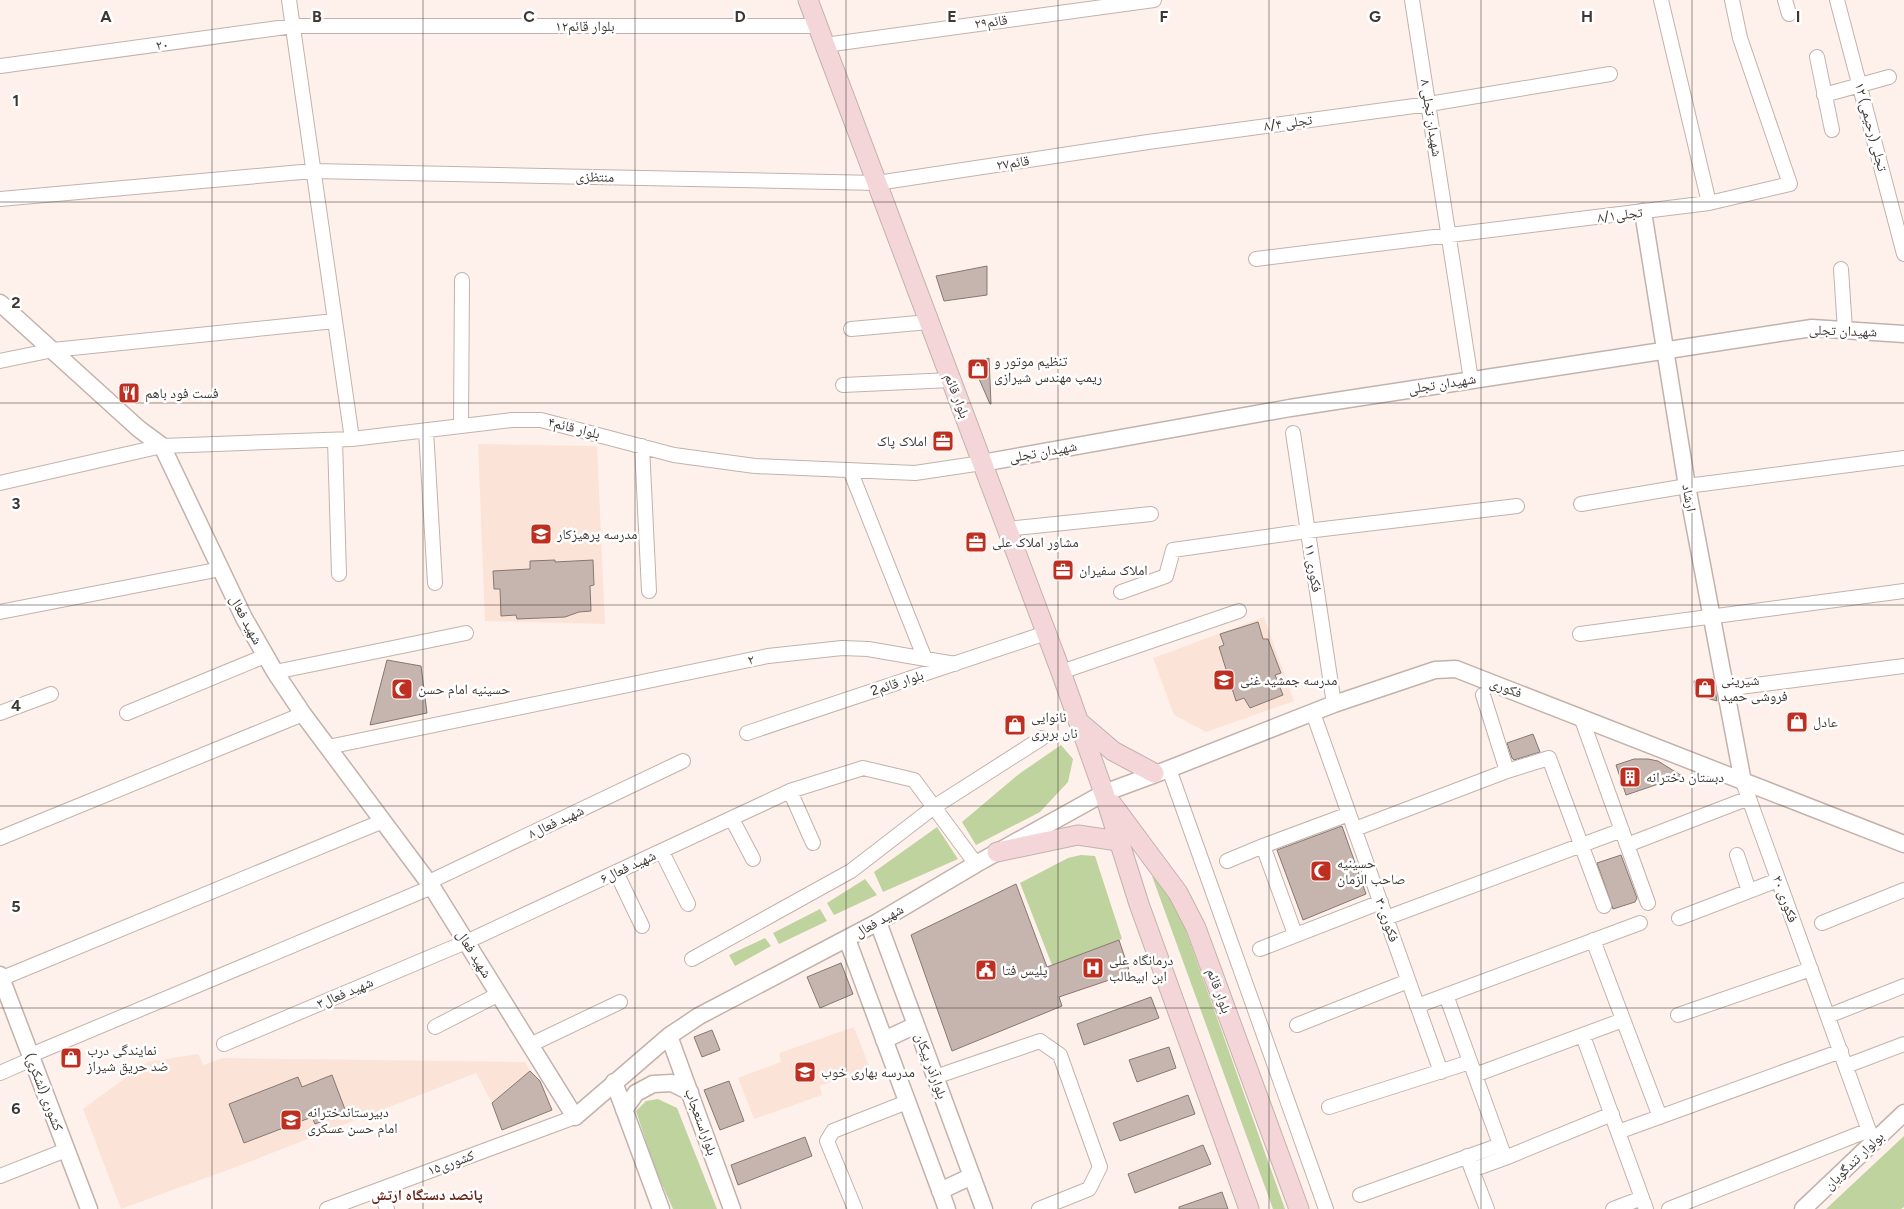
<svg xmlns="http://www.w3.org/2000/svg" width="1904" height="1209" viewBox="0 0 1904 1209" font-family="Figtree,'Noto Naskh Arabic',sans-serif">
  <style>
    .built { fill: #fce3d8 }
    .green { fill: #bed39e }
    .building { fill: #c5b5ae; stroke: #867871 }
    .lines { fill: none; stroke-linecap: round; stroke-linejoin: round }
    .minor-casing { stroke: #c2b2ab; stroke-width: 16 }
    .tertiary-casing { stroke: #c2b2ab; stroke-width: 19 }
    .secondary-casing { stroke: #c2b2ab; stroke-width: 21 }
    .minor { stroke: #fff; stroke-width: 14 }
    .tertiary { stroke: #fff; stroke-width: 16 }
    .secondary { stroke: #f4d6d8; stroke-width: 19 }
    .grid { fill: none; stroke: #3e3835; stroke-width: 1; stroke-opacity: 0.55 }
    .labels { text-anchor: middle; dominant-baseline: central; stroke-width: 5; stroke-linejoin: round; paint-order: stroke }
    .street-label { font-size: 14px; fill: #3e3835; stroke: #fff }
    .poi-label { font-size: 14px; fill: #3e3835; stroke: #fff; text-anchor: start }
    .neighbourhood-label { font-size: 15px; font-weight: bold; fill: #68241b; stroke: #fff }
    .grid-label { font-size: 16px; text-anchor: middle; font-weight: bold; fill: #3e3835; stroke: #fff; stroke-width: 5; stroke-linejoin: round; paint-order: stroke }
  </style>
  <rect width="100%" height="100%" fill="#fef1eb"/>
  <path class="built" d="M478,444L597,446L605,624L485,621Z
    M1264,617L1294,701L1206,732L1174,715L1153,658Z
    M854,1027L869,1066L820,1086L822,1095L754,1119L738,1078L781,1062L779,1053Z
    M198,1054L204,1065L222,1058L525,1062L530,1071L540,1081L552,1110L502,1130L492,1103L476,1073L241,1165L121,1209L83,1109L147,1062Z"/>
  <path class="green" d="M1061,745L1073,759L1068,782L1040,812L976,845L962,822L1019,774Z
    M937,827L958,859L883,892L874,872Z
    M1081,855L1095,856L1122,939L1052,965L1020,883L1068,858Z
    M1152,876L1174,897L1285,1209H1273Z
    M865,879L877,895L834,915L827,903Z
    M820,909L827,921L779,944L773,933Z
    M765,938L771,946L735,966L729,955Z
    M658,1099L677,1108L717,1209H673L655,1169L636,1111L646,1101Z
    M1904,1136V1207L1901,1209H1826Z"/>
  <path class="building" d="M987,266V295L944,301L936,276Z
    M989,358L991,404H990L973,365Z
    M555,560V562L593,560L594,585L590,586L591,611L579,612L565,617L517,619L516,615L501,616L500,589H494L493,571L530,569V561Z
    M1258,622L1263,639H1268L1281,673L1275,675L1283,695L1250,708L1244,698L1236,701L1219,647L1224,645L1220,634Z
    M387,660L421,666L427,713L370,725Z
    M1713,678L1717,701L1696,695L1694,681Z
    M1533,734L1540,752L1514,760L1512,758L1507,743Z
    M1634,759H1648L1658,761L1682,776L1626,795L1616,765Z
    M1342,826L1366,894L1303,920L1277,850Z
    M1621,855L1637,898L1635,902L1613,909L1597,863Z
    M1016,884L1047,967L1119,940L1130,973L1059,997L1062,1006L952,1051L911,935Z
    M841,963L853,994L820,1008L807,977Z
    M1151,997L1159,1018L1084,1045L1077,1024Z
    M712,1030L720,1050L702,1057L694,1037Z
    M1169,1047L1176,1068L1137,1082L1129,1060Z
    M530,1071L540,1081L552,1110L502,1130L492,1103Z
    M332,1075L346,1112L315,1124L312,1117L244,1143L229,1104L298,1077L302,1087Z
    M729,1081L744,1121L720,1130L704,1090Z
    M1188,1095L1195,1114L1120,1141L1113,1123Z
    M805,1137L812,1156L738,1185L731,1165Z
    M1203,1145L1211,1164L1135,1193L1128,1174Z
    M1222,1192L1228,1209H1179V1207Z"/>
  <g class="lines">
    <g class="minor-casing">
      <path id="minor" d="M289,0L352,439
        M1412,0L1471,380
        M1661,0L1709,203
        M1785,0L1789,14
        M1837,0L1904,254
        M825,45L1154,0
        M1817,57L1832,130
        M0,66L293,26H818
        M1824,95L1889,77
        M0,199L313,171L877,183L1148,142L1429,104L1610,74
        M1256,259L1709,203L1790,184L1740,38L1732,0
        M1841,269L1845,330
        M851,329L929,322
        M0,361L53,350L335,321
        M843,385L951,380
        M461,425L462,280
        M426,430L435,583
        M1293,433L1334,704
        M335,440L339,574
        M642,446L649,591
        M850,470L925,659
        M0,483L162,446L352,439L512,420H541L674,455L755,466L915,473L982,463
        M1581,504L1687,486L1904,458
        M1007,529L1151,514
        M1121,592L1166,576L1173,550L1307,531L1517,506
        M0,612L221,569
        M1580,634L1904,591
        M275,672L466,633
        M1061,672L1239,611
        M1724,689L1904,666
        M1483,695L1507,771
        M0,713L51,694
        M127,713L265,656
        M1313,713L1441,1072
        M1581,717L1648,903
        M747,733L1046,633
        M328,747L768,656L842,648L868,649L955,664
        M1169,769L1326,1209
        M1743,782L1873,1142
        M790,791L813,843
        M732,819L753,859
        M1355,829L1507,771L1549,758L1604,906
        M0,838L303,714
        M1627,845L1749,798
        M1263,846L1295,934
        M662,852L688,904
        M1737,855L1749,891
        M1227,861L1263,846L1349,814
        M616,872L642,926
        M429,882L683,761
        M1386,918L1622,830
        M1679,918L1778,880
        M1822,923L1904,890
        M1593,940L1660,1117
        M1260,949L1381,902
        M692,959L851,871L934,807L1042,738
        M0,979L383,821
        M1446,995L1505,1158
        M1417,1006L1640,923
        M1678,1015L1811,969
        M1828,1016L1904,986
        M1297,1025L1408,981
        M435,1027L499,994
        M1583,1036L1646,1209
        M224,1044L466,942L790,791L863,768L914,780L976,864
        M530,1045L620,1002
        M31,1055L432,887
        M1846,1066L1904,1044
        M0,1073L32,1059
        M1475,1075L1623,1020
        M935,1077L1040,1041L1060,1055L1100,1167L1089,1189L1039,1209
        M1329,1107L1470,1062
        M1618,1132L1841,1051
        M1467,1156L1472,1170L1505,1158L1612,1114
        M1472,1170L1487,1209
        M0,1176L66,1150
        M380,1190L387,1209
        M1360,1195L1500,1145
        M327,1209L575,1117
        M855,1209L827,1141L833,1131L907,1102
        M1613,1209L1642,1198
        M1669,1209L1869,1130"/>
    </g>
    <g class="tertiary-casing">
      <path id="tertiary" d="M1643,212L1687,486L1743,782
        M0,303L139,429L162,446L244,618L275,672L303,714L432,887L575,1117L669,1036L699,1016L878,922L976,864L1104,793L1169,769L1334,704L1435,670L1456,669L1904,844
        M982,463L1290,408L1812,328L1904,334
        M878,922L984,1209
        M847,939L947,1209
        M0,975L89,1209
        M669,1036L732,1209
        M884,1040L916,1025
        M614,1082L661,1209
        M624,1110L636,1093L653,1084L672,1083L690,1092
        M940,1191L972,1176
        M1803,1209L1904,1113"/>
    </g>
    <g class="secondary-casing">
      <path id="secondary" d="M808,0L1061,672L1104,793L1139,904L1249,1209
        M1078,721L1113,751L1154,773
        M1112,804L1178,893L1196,928L1299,1209
        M997,852L1078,835L1118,841"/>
    </g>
    <use href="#minor" class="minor"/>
    <use href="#tertiary" class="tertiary"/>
    <use href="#secondary" class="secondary"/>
  </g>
  <path class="grid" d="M212,0V1209M423,0V1209M635,0V1209M846,0V1209M1058,0V1209M1269,0V1209M1481,0V1209M1692,0V1209M0,202H1904M0,403H1904M0,605H1904M0,806H1904M0,1008H1904"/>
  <defs>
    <g id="shop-square" transform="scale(1.125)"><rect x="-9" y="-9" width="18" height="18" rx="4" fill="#bd3021" stroke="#fff"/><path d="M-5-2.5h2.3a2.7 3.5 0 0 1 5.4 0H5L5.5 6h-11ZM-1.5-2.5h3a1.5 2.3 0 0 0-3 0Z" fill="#fff"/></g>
    <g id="restaurant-square" transform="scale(1.125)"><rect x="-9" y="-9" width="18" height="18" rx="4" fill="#bd3021" stroke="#fff"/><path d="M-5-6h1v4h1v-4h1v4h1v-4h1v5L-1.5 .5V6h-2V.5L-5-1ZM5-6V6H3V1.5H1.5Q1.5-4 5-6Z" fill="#fff"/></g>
    <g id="office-square" transform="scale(1.125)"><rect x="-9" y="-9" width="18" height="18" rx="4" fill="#bd3021" stroke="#fff"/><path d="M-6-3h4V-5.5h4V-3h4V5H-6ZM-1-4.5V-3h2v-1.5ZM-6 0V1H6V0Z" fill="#fff"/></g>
    <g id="school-square" transform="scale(1.125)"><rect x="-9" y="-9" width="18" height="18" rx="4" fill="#bd3021" stroke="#fff"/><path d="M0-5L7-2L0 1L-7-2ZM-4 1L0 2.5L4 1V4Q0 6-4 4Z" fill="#fff"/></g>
    <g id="mosque-square" transform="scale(1.125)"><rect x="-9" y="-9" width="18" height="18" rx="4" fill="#bd3021" stroke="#fff"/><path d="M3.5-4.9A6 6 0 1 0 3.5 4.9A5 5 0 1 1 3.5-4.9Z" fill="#fff"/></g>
    <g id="building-square" transform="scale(1.125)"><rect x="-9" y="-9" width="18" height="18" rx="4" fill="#bd3021" stroke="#fff"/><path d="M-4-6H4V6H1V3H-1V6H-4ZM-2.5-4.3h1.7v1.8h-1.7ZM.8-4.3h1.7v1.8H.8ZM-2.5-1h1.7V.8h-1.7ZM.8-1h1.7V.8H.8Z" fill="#fff"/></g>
    <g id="hospital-square" transform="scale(1.125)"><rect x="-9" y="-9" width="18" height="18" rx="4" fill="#bd3021" stroke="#fff"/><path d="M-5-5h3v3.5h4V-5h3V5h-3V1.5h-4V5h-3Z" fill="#fff"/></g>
    <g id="civic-square" transform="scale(1.125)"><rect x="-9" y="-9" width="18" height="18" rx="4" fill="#bd3021" stroke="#fff"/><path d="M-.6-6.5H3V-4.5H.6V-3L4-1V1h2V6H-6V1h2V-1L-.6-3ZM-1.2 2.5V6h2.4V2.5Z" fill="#fff"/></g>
  </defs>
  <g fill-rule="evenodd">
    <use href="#shop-square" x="978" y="369"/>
    <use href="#restaurant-square" x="129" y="393"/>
    <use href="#office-square" x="943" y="441"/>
    <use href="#school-square" x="541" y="534"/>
    <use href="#office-square" x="976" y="542"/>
    <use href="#office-square" x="1063" y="570"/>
    <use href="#school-square" x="1224" y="680"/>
    <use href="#shop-square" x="1705" y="688"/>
    <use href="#mosque-square" x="402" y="689"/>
    <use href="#shop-square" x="1797" y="722"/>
    <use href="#shop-square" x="1015" y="725"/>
    <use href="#building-square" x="1630" y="777"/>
    <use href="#mosque-square" x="1321" y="871"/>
    <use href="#hospital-square" x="1093" y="968"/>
    <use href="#civic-square" x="986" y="970"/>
    <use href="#shop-square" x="71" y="1058"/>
    <use href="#school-square" x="805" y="1072"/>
    <use href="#school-square" x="291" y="1120"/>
  </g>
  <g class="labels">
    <g class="street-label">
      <text transform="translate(991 22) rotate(-8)">قائم۲۹</text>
      <text x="585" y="26">بلوار قائم۱۲</text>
      <text transform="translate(162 45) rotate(-8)">۲۰</text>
      <text transform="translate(1431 118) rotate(81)">شهیدان تجلی ۸</text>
      <text transform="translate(1288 123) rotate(-8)">۸/۴ تجلی</text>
      <text transform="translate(1871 127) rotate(75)">۱۲ تجلی (رحیمی)</text>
      <text transform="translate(1013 163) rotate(-9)">قائم۲۷</text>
      <text transform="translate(595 177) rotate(1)">منتظزی</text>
      <text transform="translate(1620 215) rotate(-7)">تجلی۸/۱</text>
      <text transform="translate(1843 331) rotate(2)">شهیدان تجلی</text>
      <text transform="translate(1442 384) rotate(-9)">شهیدان تجلی</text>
      <text transform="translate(957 396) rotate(69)">بلوار قائم</text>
      <text transform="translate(574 428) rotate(14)">بلوار قائم۴</text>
      <text transform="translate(1043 452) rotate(-10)">شهیدان تجلی</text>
      <text transform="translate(1689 498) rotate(80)">ارشاد</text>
      <text transform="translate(1313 568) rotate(81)">فکوری ۱۱</text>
      <text transform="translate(246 620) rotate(62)">شهید فعال</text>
      <text transform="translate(751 660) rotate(-12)">۲</text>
      <text transform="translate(897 683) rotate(-18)">2بلوار قائم</text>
      <text transform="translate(1506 688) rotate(21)">فکوری</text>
      <text transform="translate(556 822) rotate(-25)">شهید فعال۸</text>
      <text transform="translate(628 867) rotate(-25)">شهید فعال۶</text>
      <text transform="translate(1785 899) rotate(70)">فکوری ۲۰</text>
      <text transform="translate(1387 920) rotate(71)">فکوری۳۰</text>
      <text transform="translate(879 921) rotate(-29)">شهید فعال</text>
      <text transform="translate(474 954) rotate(58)">شهید فعال</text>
      <text transform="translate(1219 991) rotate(70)">بلوار قائم</text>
      <text transform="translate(345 993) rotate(-23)">شهید فعال۳</text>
      <text transform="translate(931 1066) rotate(70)">بلوارآذر پیکان</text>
      <text transform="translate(44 1092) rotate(69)">کشوری (لشکری)</text>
      <text transform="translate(701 1122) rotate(70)">بلواراستعجاب</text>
      <text transform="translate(1854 1161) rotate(-44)">بولوار تندگویان</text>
      <text transform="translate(451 1163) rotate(-20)">کشوری۱۵</text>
    </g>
    <g class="poi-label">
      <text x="994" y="361">تنظیم موتور و<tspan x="994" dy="16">ریمپ مهندس شیرازی</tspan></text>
      <text x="145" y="393">فست فود باهم</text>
      <text x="927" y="441" text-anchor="end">املاک پاک</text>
      <text x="557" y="534">مدرسه پرهیزکار</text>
      <text x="992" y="542">مشاور املاک علی</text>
      <text x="1079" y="570">املاک سفیران</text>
      <text x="1240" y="680">مدرسه جمشید غنی</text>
      <text x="1721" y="680">شیرینی<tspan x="1721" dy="16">فروشی حمید</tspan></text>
      <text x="418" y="689">حسینیه امام حسن</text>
      <text x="1031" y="717">نانوایی<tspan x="1031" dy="16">نان بربری</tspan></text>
      <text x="1813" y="722">عادل</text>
      <text x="1646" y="777">دبستان دخترانه</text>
      <text x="1337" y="863">حسینیه<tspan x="1337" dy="16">صاحب الزمان</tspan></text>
      <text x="1109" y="960">درمانگاه علی<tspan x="1109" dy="16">ابن ابیطالب</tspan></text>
      <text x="1002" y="970">پلیس فتا</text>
      <text x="87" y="1050">نمایندگی درب<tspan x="87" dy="16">ضد حریق شیراز</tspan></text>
      <text x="821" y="1072">مدرسه بهاری خوب</text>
      <text x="307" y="1112">دبیرستاندخترانه<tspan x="307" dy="16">امام حسن عسکری</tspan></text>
    </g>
    <g class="neighbourhood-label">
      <text x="427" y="1195">پانصد دستگاه ارتش</text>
    </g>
  </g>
  <g class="grid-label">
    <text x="106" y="22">A</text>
    <text x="317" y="22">B</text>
    <text x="529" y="22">C</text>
    <text x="740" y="22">D</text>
    <text x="952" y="22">E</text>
    <text x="1164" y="22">F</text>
    <text x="1375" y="22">G</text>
    <text x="1587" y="22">H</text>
    <text x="1798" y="22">I</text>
    <text x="16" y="106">1</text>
    <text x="16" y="308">2</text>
    <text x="16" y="509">3</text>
    <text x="16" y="711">4</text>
    <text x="16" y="912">5</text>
    <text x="16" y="1114">6</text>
  </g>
</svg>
